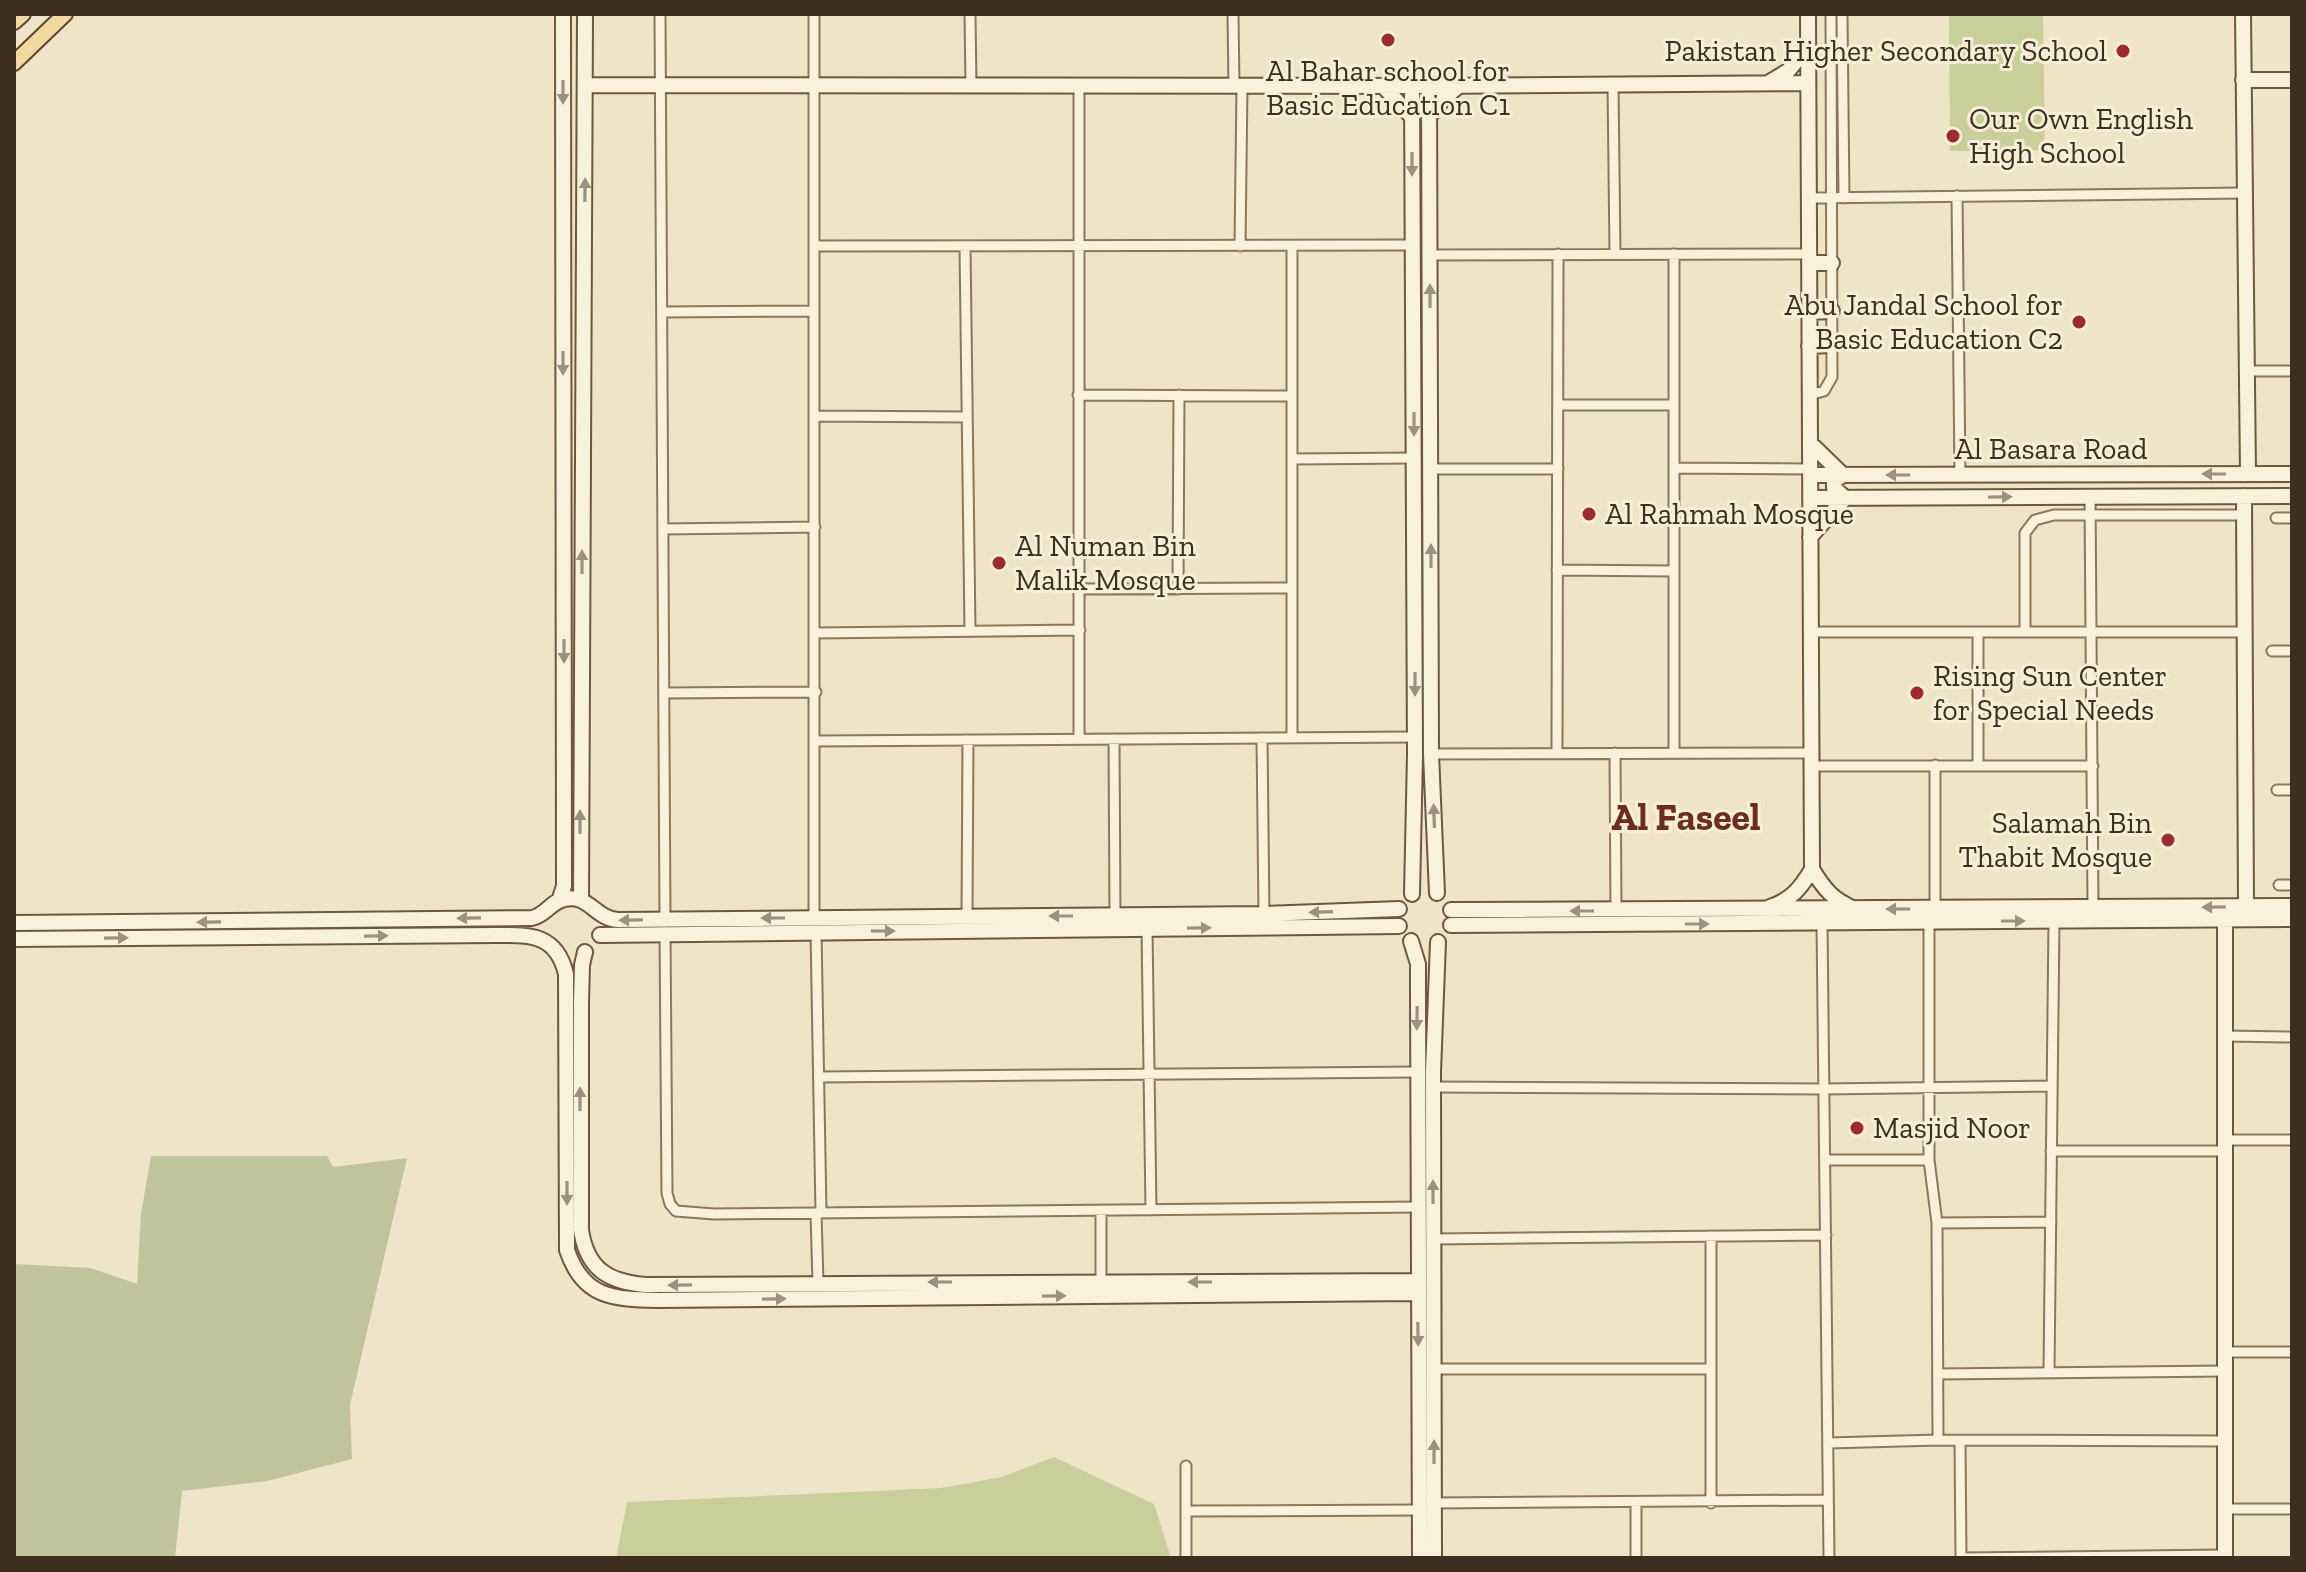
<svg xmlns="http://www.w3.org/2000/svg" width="2306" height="1572" viewBox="0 0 2306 1572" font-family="'Zilla Slab',serif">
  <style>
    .green { fill: #c9cf9b }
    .cemetery { fill: #bfc49a }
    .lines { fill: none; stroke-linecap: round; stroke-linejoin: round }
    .street-casing { stroke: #8d765c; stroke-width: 13 }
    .secondary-casing { stroke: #6f573f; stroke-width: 18 }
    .primary-casing { stroke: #5b4430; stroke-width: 18 }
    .street { stroke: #faf1dc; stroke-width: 9 }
    .secondary { stroke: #faf1dc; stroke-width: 14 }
    .primary { stroke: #f3d9a0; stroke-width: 14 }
    .oneway { fill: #9c907e }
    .poi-dot { fill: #9e2a2b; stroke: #f7eed8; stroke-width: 3 }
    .labels { text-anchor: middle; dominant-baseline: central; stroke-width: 6; stroke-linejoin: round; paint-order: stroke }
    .poi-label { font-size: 30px; fill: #3d2e20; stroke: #f7eed8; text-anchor: start }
    .street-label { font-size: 30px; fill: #3d2e20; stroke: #f7eed8 }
    .district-label { font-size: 38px; font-weight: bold; fill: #6b2e1e; stroke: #f7eed8 }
  </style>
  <rect width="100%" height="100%" fill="#f0e4c8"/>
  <path class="green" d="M1949,14H2043L2045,150L1950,151Z
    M1054,1457L1154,1504L1171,1558H616L627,1502L941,1488L1002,1477Z"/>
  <path class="cemetery" d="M151,1156H327L333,1167L407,1158L350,1405L352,1459L267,1481L182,1491L175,1558H14V1264L91,1268L137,1284L141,1214Z"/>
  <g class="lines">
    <g class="street-casing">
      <path id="street" d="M660,14L665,919
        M814,14V918
        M970,14L971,87
        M1233,14L1234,86
        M1842,14L1844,198
        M1613,84L1615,254
        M1957,196L1960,475
        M1808,198L2244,193
        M814,246L1413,245
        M965,246L970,630
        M1240,246L1242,86
        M1292,246V738
        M1429,255L1809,254
        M662,312L814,311
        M2248,371H2292
        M1078,395L1292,396
        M1809,395L1824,391L1832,377L1831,14
        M1558,405H1674
        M815,416L967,417
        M1292,459L1414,458
        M1674,468L1810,469
        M1430,469H1558
        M2090,496L2093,908
        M2276,518H2292
        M663,529L815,527
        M1557,570L1674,571
        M1079,589L1292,588
        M1178,589L1179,395
        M1811,632H2245
        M1978,632V765
        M2025,632V533L2035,520L2054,515H2244
        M816,633L1080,630
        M2272,651H2292
        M665,693L816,692
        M1262,738L1264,914
        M1079,739V87
        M1114,739L1115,915
        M816,741L1415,737
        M1557,753L1558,254
        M1615,753L1616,911
        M1674,753V254
        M1431,754L1811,753
        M1935,765V908
        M1811,766H2093
        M2277,790H2292
        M2279,885H2292
        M967,917L968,740
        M1929,922V1160L1937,1223L1938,1440
        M1822,923L1829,1558
        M1147,929L1151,1210
        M816,931L821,1213
        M665,932L667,1193L670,1204L676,1211L714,1214L1418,1207
        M2225,1036L2292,1037
        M820,1077L1416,1072
        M1433,1087L1824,1089L2052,1086
        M2225,1140H2292
        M2051,1151H2225
        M1825,1160H1929
        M816,1213L818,1283
        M1937,1223L2051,1222
        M1711,1236V1503
        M1433,1239L1826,1235
        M1101,1281V1210
        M2225,1352H2292
        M1434,1369H1710
        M2049,1371L2054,921
        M1938,1374L2225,1371
        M1960,1442L1961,1558
        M1828,1443L1938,1440L2225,1441
        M1186,1466V1558
        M1434,1503L1828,1500
        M1636,1503V1558
        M2225,1509H2292
        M1186,1511L1420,1510
        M1961,1558L2225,1555"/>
    </g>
    <g class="secondary-casing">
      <path id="secondary" d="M1808,14L1812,869C1824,889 1833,900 1855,909
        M2243,14L2248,474
        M2243,80H2292
        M1768,83L1788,71L1808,47
        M586,85L1429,86L1808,83
        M1383,86L1412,117
        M1412,86L1415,754L1412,894
        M1429,86L1431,754L1437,893
        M1429,117L1444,98L1460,85
        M1809,263H1832
        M1809,312L1832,311
        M1809,346L1832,345
        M1810,443L1843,475L1834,481V488L1845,498L1810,537
        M1810,475L2292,474
        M2244,496L2246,906
        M1810,498L2292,496
        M581,899L585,14
        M559,901L564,886L563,14
        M1770,907C1791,900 1801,888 1812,869
        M1451,910L2292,906
        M2225,920V1558
        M14,923L532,918C546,915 551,901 565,899C589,894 594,918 618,920L1264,914L1399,909
        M1451,925L2292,919
        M600,935L1399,926
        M14,939L495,935C529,935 556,933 566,974L567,1250C583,1298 613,1299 658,1300L1417,1293
        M1411,941L1418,964V992L1420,1558
        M585,952L582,965L581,1002V1230C587,1269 608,1282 646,1285L1418,1281
        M1434,1558L1433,1072L1438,942"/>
    </g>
    <g class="primary-casing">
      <path id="primary" d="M14,22L23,14
        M14,63L65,14"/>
    </g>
    <use href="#street" class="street"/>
    <use href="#secondary" class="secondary"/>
    <use href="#primary" class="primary"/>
  </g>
  <defs><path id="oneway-solid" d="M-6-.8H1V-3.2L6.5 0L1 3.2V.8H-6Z" transform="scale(2)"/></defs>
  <g class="oneway">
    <use href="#oneway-solid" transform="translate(563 92) rotate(90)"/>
    <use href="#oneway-solid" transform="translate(1412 164) rotate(90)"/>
    <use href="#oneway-solid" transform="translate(585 190) rotate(-89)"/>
    <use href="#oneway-solid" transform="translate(1430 296) rotate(-90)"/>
    <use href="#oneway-solid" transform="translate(563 363) rotate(90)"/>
    <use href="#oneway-solid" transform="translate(1414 424) rotate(90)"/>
    <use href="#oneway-solid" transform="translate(2214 474) rotate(180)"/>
    <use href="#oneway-solid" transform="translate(1898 475) rotate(180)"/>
    <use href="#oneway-solid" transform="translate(2000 497) rotate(-1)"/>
    <use href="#oneway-solid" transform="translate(1431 556) rotate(-90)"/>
    <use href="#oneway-solid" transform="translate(582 562) rotate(-90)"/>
    <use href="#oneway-solid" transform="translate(564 651) rotate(90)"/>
    <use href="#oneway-solid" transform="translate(1415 684) rotate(90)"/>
    <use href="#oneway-solid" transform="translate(1434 816) rotate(-92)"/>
    <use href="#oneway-solid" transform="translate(580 822) rotate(-90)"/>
    <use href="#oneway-solid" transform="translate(2214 907) rotate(179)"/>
    <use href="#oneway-solid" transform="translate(1898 909) rotate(180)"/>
    <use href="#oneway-solid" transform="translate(1582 911) rotate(-180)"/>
    <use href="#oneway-solid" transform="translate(1321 912) rotate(178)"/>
    <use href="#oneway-solid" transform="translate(1061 916) rotate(180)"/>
    <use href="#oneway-solid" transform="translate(469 918) rotate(179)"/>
    <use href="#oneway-solid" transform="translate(773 918) rotate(180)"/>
    <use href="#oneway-solid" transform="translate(631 920) rotate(179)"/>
    <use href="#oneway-solid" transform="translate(2013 921)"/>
    <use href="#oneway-solid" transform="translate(209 922) rotate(179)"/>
    <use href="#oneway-solid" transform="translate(1697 924)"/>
    <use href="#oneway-solid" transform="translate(1199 928) rotate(-1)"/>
    <use href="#oneway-solid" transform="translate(883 931)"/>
    <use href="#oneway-solid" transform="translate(376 936) rotate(-1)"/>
    <use href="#oneway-solid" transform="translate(116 938) rotate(-1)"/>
    <use href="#oneway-solid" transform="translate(1417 1018) rotate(91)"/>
    <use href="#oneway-solid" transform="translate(580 1099) rotate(-90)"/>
    <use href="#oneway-solid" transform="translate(1433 1192) rotate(-90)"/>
    <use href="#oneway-solid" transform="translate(567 1193) rotate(90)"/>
    <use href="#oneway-solid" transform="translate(940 1282) rotate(180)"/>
    <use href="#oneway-solid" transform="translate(1200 1282) rotate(-180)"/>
    <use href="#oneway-solid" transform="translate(680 1285) rotate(179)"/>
    <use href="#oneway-solid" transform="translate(1054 1296) rotate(-1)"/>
    <use href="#oneway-solid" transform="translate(774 1299) rotate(-1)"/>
    <use href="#oneway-solid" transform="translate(1418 1334) rotate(89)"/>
    <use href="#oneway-solid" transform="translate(1434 1452) rotate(-90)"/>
  </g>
  <g class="poi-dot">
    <circle cx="1388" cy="40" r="8"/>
    <circle cx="2123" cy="51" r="8"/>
    <circle cx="1953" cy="136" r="8"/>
    <circle cx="2079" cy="322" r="8"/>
    <circle cx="1589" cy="514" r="8"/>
    <circle cx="999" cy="563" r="8"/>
    <circle cx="1917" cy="693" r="8"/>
    <circle cx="2168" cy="840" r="8"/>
    <circle cx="1857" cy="1128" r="8"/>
  </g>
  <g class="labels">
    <g class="poi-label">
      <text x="2107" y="51" text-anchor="end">Pakistan Higher Secondary School</text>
      <text x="1388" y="71" text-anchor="middle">Al Bahar school for<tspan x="1388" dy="34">Basic Education C1</tspan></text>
      <text x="1969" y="119">Our Own English<tspan x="1969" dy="34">High School</tspan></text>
      <text x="2063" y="305" text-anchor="end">Abu Jandal School for<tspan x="2063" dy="34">Basic Education C2</tspan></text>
      <text x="1605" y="514">Al Rahmah Mosque</text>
      <text x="1015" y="546">Al Numan Bin<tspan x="1015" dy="34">Malik Mosque</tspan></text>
      <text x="1933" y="676">Rising Sun Center<tspan x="1933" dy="34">for Special Needs</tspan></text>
      <text x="2152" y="823" text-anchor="end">Salamah Bin<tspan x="2152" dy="34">Thabit Mosque</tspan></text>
      <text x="1873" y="1128">Masjid Noor</text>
    </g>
    <g class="street-label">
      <text x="2051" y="449">Al Basara Road</text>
    </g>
    <g class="district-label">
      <text x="1686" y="817">Al Faseel</text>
    </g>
  </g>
  <rect width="2306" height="1572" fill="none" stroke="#3d2e20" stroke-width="32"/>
</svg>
